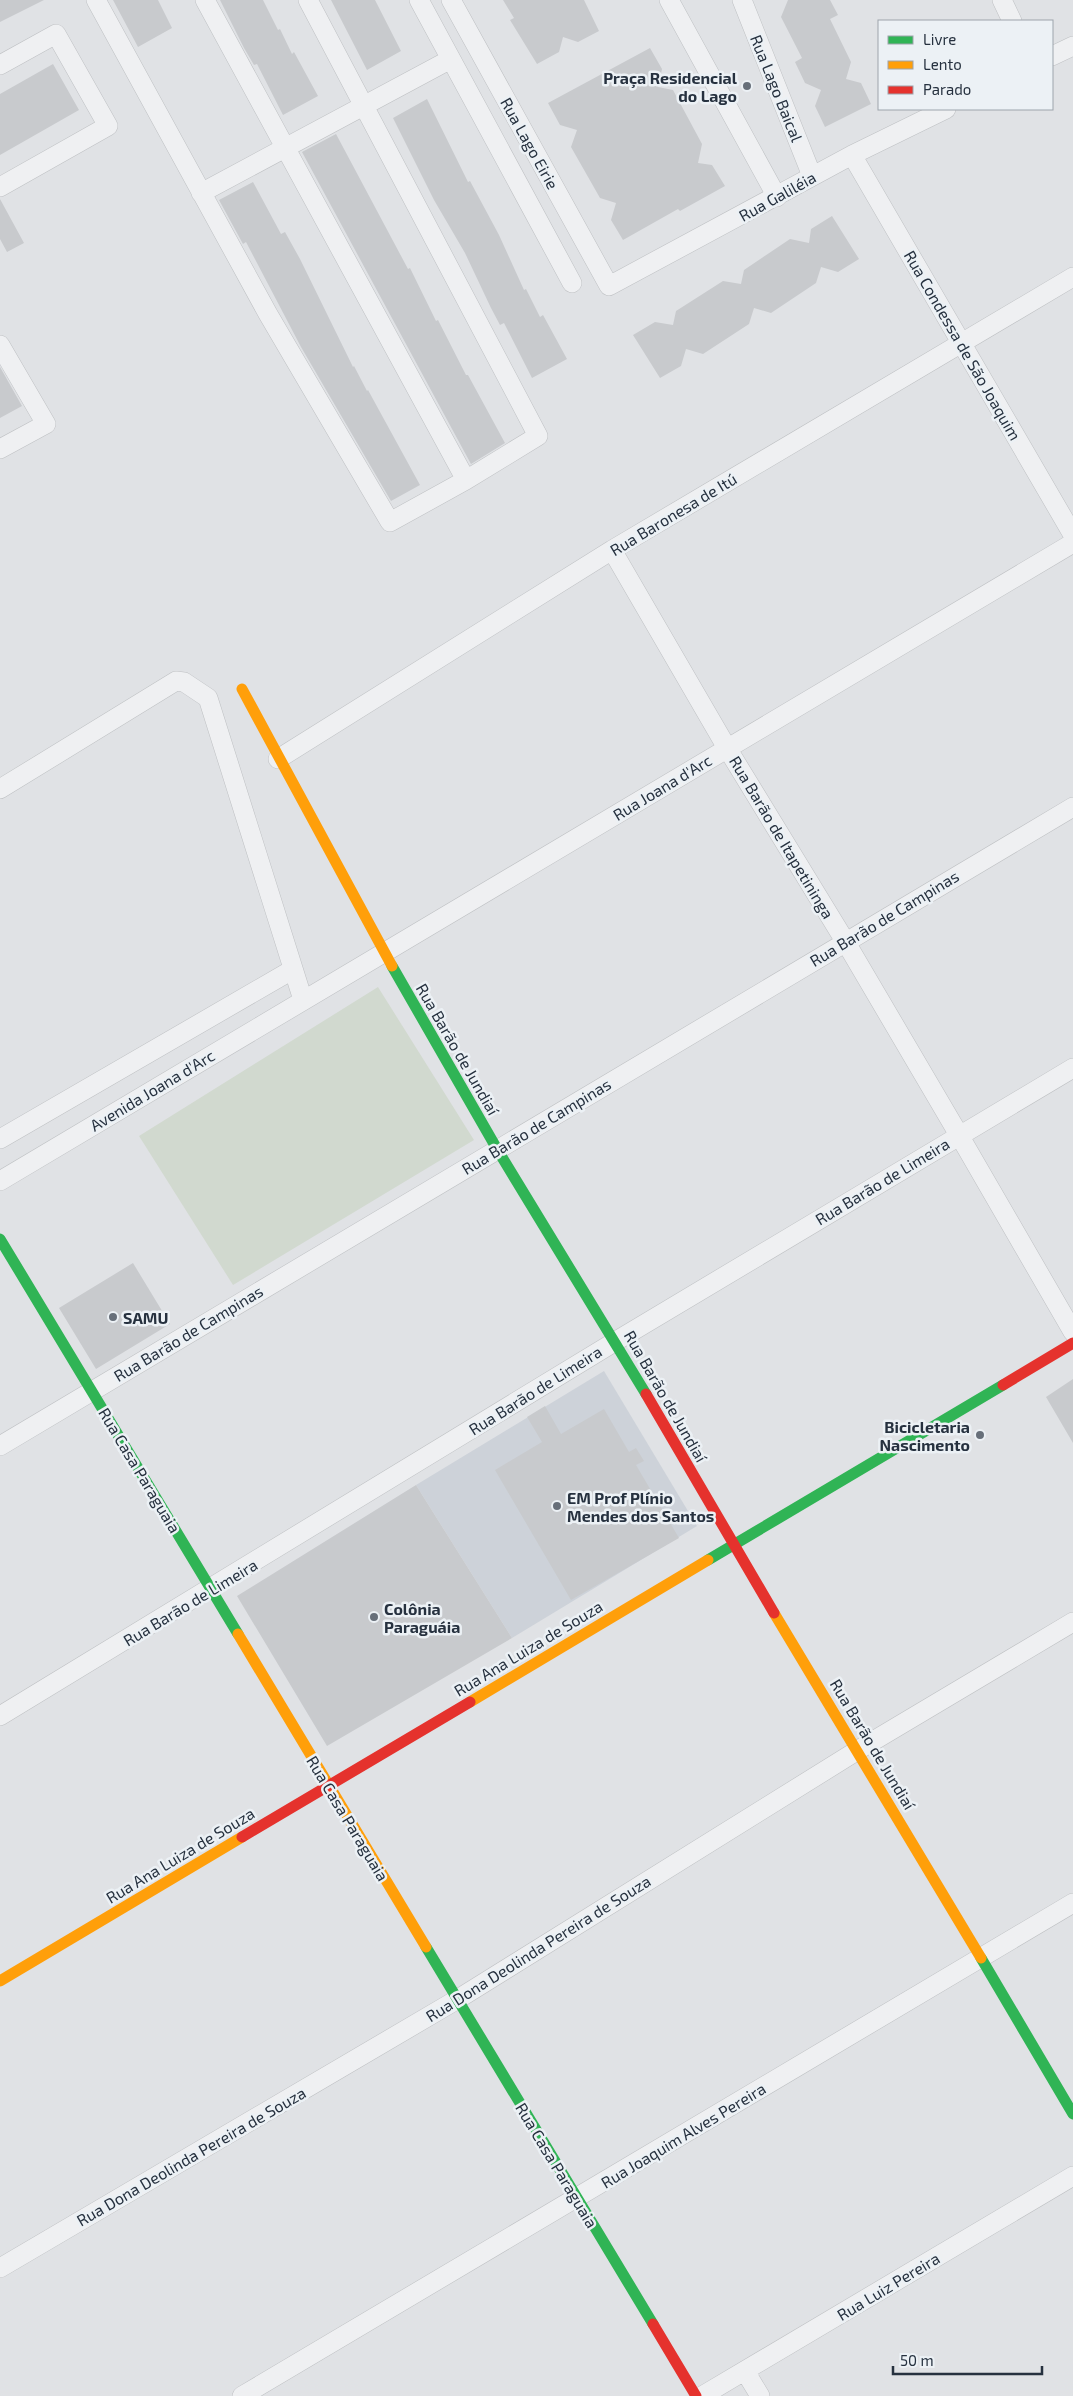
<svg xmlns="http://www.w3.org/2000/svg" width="1073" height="2396" viewBox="0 0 1073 2396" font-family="'Exo 2',sans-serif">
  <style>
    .built { fill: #cdd2d9 }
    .green { fill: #d1d9cf }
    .building { fill: #c8cacd }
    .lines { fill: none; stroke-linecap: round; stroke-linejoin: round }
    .street-casing { stroke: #bec0c3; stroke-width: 20 }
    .street { stroke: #eff0f2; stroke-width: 19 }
    .fast { stroke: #30b455; stroke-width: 11 }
    .slow { stroke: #ff9f0a; stroke-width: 11 }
    .jam { stroke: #e5322d; stroke-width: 11 }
    .poi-dot { fill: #676f79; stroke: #ecf1f5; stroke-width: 2 }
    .labels { text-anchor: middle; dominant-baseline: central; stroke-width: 5; stroke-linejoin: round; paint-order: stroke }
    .poi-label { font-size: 16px; font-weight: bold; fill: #26313f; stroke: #ecf1f5; text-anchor: start }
    .street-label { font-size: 16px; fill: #26313f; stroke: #ecf1f5 }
  </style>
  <rect width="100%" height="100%" fill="#e0e2e5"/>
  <path class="built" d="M604,1371L697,1526L512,1638L416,1485Z"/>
  <path class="green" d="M378,987L474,1140L233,1285L139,1136Z"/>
  <path class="building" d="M0,0H44L0,22Z
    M113,0H158L172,28L138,47Z
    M220,0H263L278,30L280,29L292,54L294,52L318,96L283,115L257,64L254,65L244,48Z
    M331,0H375L401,51L367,70Z
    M503,0H584L599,31L578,42L563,37L559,52L537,64L510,20L514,18Z
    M788,0H830L838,15L830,19L851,62L846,79L861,83L871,104L825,127L815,106L821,90L805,83L795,62L802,58L781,17Z
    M650,48L662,69L658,87L673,90L702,144L698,163L712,165L725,186L680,211L678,209L623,240L611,220L616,203L600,198L571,147L577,130L560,125L548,103Z
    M53,64L79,110L0,155V94Z
    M427,99L468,182L470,181L499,235L524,290L526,289L540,317L543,315L567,359L532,378L504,323L500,325L491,308L465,253L434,200L393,118Z
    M336,134L408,269L410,268L436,321L438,320L466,375H468L505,443L471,464L302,152Z
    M253,182L281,234L285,232L300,259L353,367L354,366L367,391L368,390L420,485L391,501L301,347L246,242L243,244L219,200Z
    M0,199L24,243L7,252L0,239Z
    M832,216L859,259L838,272L821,267L816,283L771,313L754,308L749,324L703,354L686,349L681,366L660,378L633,335L655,322L673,325L676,311L723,281L741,284L744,270L790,239L809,243L811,229Z
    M0,367L22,406L0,418Z
    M133,1263L170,1324L96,1369L59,1308Z
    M1073,1379V1443L1046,1397Z
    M545,1406L561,1434L604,1409L629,1452L636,1448L644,1461L636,1465L679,1538L571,1600L495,1470L542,1442L527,1417Z
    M416,1485L512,1638L327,1746L237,1596Z"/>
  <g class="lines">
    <g class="street-casing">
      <path id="street" d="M96,0L268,314L390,522L466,480L538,436L308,0
        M205,0L466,480
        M419,0L572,283
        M451,0L609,286L852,155L946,109
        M669,0L777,197
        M742,0L812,176
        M1002,0L1012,21
        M1052,56L1073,46
        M0,65L56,34L108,126L0,187
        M852,155L1073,535
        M201,193L451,59
        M0,345L46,424L0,449
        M612,550L727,748L845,941L959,1135L1073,1332
        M278,759L612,550L1073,277
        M0,789L176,681L184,682L208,698L303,1000
        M0,1139L292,970
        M0,1181L1073,543
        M0,1446L1073,807
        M0,1716L616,1341L1073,1068
        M0,2268L458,1999L858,1750L1073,1622
        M745,2371L760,2396
        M242,2396L1073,1903
        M702,2396L1073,2176"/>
    </g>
    <use href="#street" class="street"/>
    <path class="fast" d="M392,966L497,1149L646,1394
      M0,1239L238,1634
      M708,1560L1003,1385
      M426,1947L653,2324
      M981,1958L1073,2114"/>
    <path class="slow" d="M242,689L392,966
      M774,1613L981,1958
      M238,1634L426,1947
      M470,1702L708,1560
      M0,1981L242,1837"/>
    <path class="jam" d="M1003,1385L1073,1343
      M646,1394L774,1613
      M242,1837L470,1702
      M653,2324L696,2396"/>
  </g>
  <g class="poi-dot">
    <circle cx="747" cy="86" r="5"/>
    <circle cx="113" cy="1317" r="5"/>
    <circle cx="980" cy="1435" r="5"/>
    <circle cx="557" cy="1506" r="5"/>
    <circle cx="374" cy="1617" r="5"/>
  </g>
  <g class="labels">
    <g class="poi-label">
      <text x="737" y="77" text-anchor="end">Praça Residencial<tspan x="737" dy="18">do Lago</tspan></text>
      <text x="123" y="1317">SAMU</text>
      <text x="970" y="1426" text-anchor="end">Bicicletaria<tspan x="970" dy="18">Nascimento</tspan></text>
      <text x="567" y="1497">EM Prof Plínio<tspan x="567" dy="18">Mendes dos Santos</tspan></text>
      <text x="384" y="1608">Colônia<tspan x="384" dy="18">Paraguáia</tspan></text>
    </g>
    <g class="street-label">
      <text transform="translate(777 88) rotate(68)">Rua Lago Baical</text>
      <text transform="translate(530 143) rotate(61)">Rua Lago Eirie</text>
      <text transform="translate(777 196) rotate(-29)">Rua Galiléia</text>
      <text transform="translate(963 345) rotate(60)">Rua Condessa de São Joaquim</text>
      <text transform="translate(673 514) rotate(-31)">Rua Baronesa de Itú</text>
      <text transform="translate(662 787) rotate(-31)">Rua Joana d'Arc</text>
      <text transform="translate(782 837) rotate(59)">Rua Barão de Itapetininga</text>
      <text transform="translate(884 918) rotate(-31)">Rua Barão de Campinas</text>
      <text transform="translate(458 1049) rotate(60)">Rua Barão de Jundiaí</text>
      <text transform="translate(152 1090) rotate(-31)">Avenida Joana d'Arc</text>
      <text transform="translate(536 1126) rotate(-31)">Rua Barão de Campinas</text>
      <text transform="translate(882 1181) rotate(-31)">Rua Barão de Limeira</text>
      <text transform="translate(188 1333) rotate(-31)">Rua Barão de Campinas</text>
      <text transform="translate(535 1390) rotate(-32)">Rua Barão de Limeira</text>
      <text transform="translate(666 1396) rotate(60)">Rua Barão de Jundiaí</text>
      <text transform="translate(140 1470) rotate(59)">Rua Casa Paraguaia</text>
      <text transform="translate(190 1602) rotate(-31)">Rua Barão de Limeira</text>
      <text transform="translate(528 1648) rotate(-31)">Rua Ana Luiza de Souza</text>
      <text transform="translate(873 1744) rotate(59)">Rua Barão de Jundiaí</text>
      <text transform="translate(348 1818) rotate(59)">Rua Casa Paraguaia</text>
      <text transform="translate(180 1855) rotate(-31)">Rua Ana Luiza de Souza</text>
      <text transform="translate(538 1948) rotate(-32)">Rua Dona Deolinda Pereira de Souza</text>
      <text transform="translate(683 2135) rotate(-31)">Rua Joaquim Alves Pereira</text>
      <text transform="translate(191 2156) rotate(-30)">Rua Dona Deolinda Pereira de Souza</text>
      <text transform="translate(557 2165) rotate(59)">Rua Casa Paraguaia</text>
      <text transform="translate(888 2286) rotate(-31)">Rua Luiz Pereira</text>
    </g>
  </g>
  <rect x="878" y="20" width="175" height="90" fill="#ecf1f5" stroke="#9da4ac"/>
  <rect x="888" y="36" width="25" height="8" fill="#30b455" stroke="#9da4ac"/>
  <text x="923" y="45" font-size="15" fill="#26313f">Livre</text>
  <rect x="888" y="61" width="25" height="8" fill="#ff9f0a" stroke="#9da4ac"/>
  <text x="923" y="70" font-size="15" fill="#26313f">Lento</text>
  <rect x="888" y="86" width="25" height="8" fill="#e5322d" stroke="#9da4ac"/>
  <text x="923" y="95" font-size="15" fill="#26313f">Parado</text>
  <path d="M893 2366v8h149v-8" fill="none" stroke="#26313f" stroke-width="2.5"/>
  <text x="900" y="2366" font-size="15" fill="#26313f" stroke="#ecf1f5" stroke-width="4" paint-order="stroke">50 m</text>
</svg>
